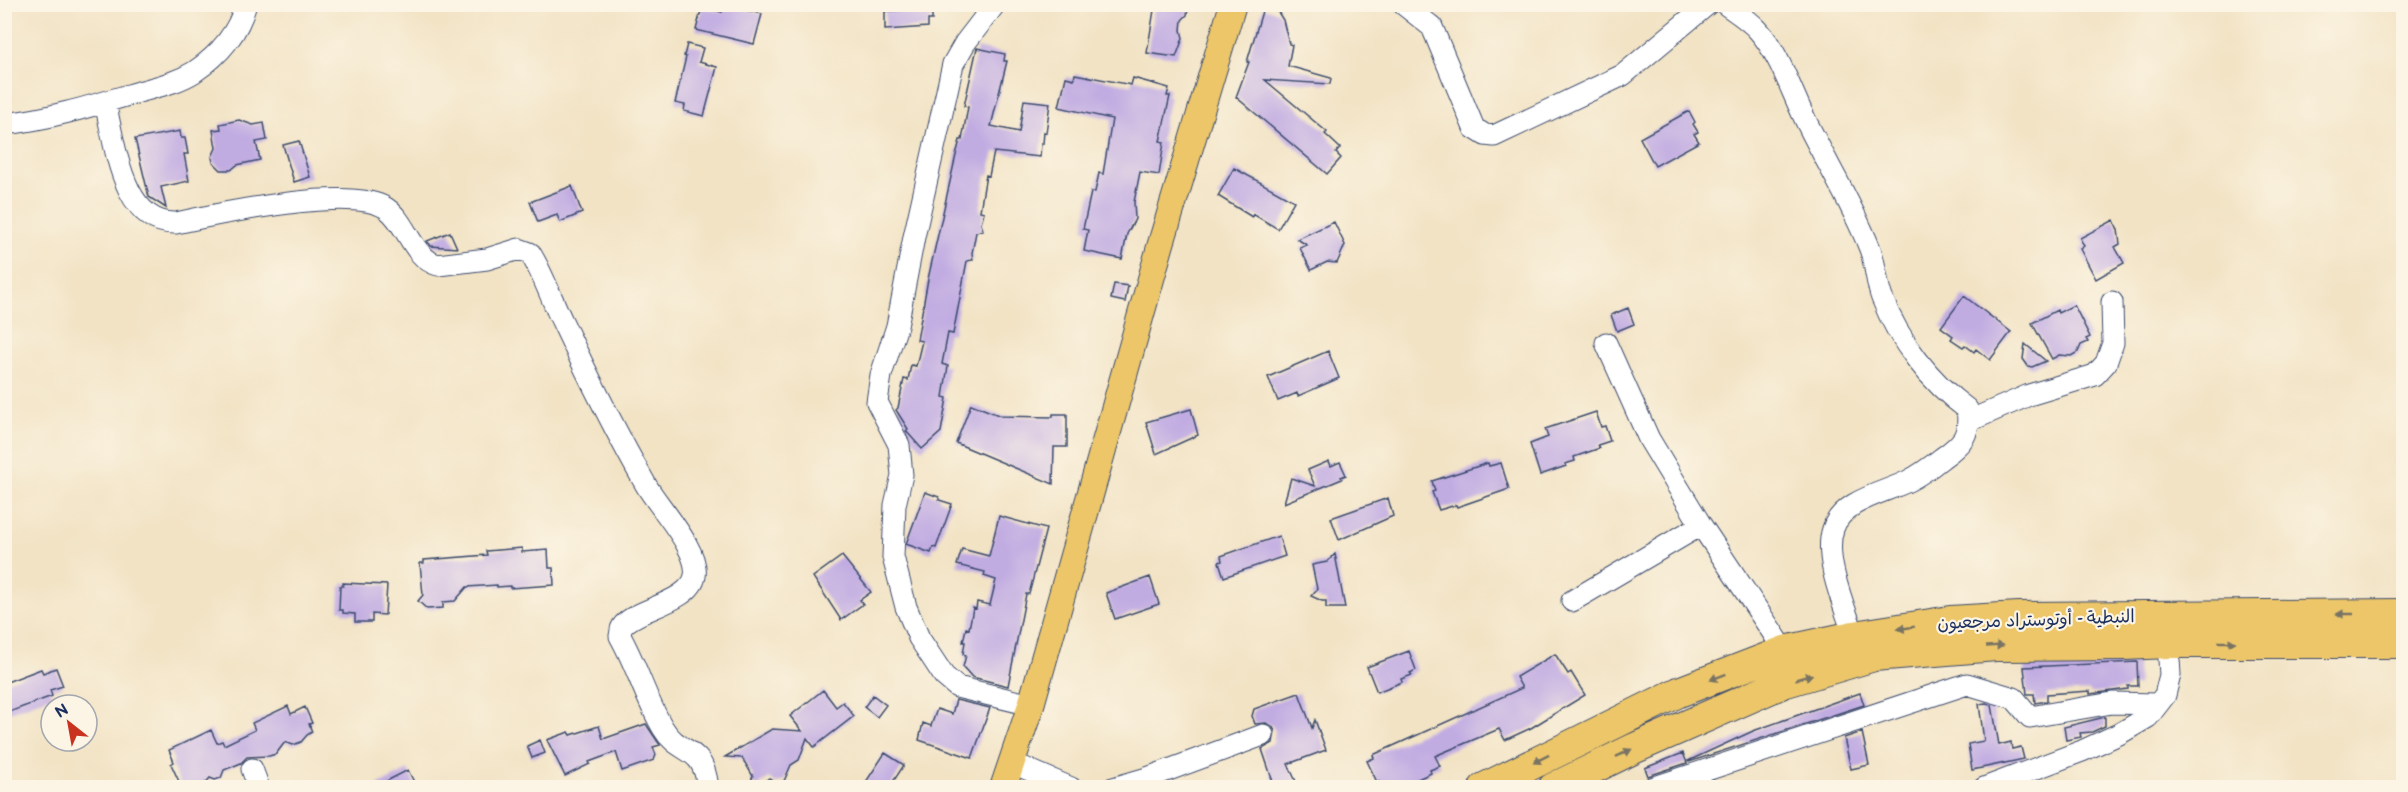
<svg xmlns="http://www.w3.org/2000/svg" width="2408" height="792" viewBox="0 0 2408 792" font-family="'Balsamiq Sans','Playpen Sans Arabic',sans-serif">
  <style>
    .building { fill: #c1ace2 }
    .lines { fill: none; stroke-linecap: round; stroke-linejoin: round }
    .minor-casing { stroke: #3b4a6d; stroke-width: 23 }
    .major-casing { stroke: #3b4a6d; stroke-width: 28 }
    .highway-casing { stroke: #3b4a6d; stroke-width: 32 }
    .minor { stroke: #fff; stroke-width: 21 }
    .major { stroke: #ecc669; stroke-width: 26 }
    .highway { stroke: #ecc669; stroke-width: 30 }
    .oneway { fill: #797363 }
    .labels { text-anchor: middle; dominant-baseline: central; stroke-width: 4.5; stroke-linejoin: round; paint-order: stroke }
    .street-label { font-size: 18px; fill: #1b2f5e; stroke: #fcf5e5 }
  </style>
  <rect width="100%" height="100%" fill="#fcf5e5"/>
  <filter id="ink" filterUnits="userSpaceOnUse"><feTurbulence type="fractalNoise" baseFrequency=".0167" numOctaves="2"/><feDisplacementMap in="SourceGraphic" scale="12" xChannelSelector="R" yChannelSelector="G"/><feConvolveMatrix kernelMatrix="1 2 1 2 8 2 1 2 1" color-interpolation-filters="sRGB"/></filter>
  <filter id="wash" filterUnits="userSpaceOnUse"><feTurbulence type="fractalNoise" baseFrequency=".008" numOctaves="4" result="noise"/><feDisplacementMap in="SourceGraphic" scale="24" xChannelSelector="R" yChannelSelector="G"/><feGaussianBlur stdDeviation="1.35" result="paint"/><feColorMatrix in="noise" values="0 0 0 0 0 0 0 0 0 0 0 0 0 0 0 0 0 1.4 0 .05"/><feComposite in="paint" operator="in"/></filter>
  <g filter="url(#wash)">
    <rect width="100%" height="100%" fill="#f2e3c5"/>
    <g id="blocks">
      <path class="building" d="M724,4H743L742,9L762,14L754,44L696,30L702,7L722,12Z
        M908,4H932V20H928V27L885,30V11L908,10Z
        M1155,4H1189L1187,15L1182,20L1181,30L1183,38L1176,57L1147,53Z
        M1263,8L1278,12L1283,20L1289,44L1292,45L1288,66L1331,78L1330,84L1265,80L1327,132L1325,134L1340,148L1336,153L1341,158L1327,174L1236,97L1249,62H1247Z
        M687,44L703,48L699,62L717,67L704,116L684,111L685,105L675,103L686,57L684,56Z
        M977,48L1005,54L1004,61H1007L991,126L1019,132L1024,100L1050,103L1046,133L1044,132L1043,144H1041L1040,157L994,152L989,176L986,175L980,211L984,212L981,224L983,230L976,232L972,253L973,260L967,261L953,334L948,333L942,364L948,366L943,397L947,398L941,432L922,449L906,431L908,429L896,410L898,408L904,379L908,380L911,365L916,366L922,341L917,340L928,279L956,155L960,140H962L968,107L964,106Z
        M1075,74L1131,85L1133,78L1169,88L1167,96H1170L1161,137L1160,141L1164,142L1159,175L1140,172L1134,202L1135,219L1127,234L1122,259L1084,251L1088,230L1083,229L1091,192H1095L1099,173L1103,174L1112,119L1059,107L1066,77L1074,79Z
        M1689,111L1695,122L1693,124L1698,132L1694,134L1699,142L1655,166L1640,138Z
        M239,120L253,125L264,123L267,140L256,142L260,160L237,165L231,170H221L213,162L212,157L216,148L213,130L221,129L220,124Z
        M180,131L181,138H185L188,154H184L189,181L161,187L166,208L149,197L135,139Z
        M299,141L310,177L294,182L283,145Z
        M1234,168L1294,201L1278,229L1253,214L1252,217L1218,196Z
        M572,186L582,213L560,222L557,215L538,222L530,202Z
        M2114,220L2118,230L2120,244L2115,247L2124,263L2096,279L2080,249L2084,246L2080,238Z
        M1334,222L1345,245L1337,263L1327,262L1311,270L1300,248L1307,245L1297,239Z
        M450,232L457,248L431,246L427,241Z
        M1114,284L1128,286L1125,302L1111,299Z
        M1964,296L2011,332L1990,360L1976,349L1974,352L1965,345L1963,347L1951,339L1953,336L1941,327Z
        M2074,305L2090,337L2086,339L2088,342L2081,345L2078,352L2071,356L2059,355L2052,359L2032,323L2057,310L2058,313Z
        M1628,308L1634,324L1617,331L1611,315Z
        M2025,344L2046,361L2032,367L2028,366L2023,359Z
        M1328,351L1339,378L1298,396L1297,393L1278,401L1268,377Z
        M971,404L1001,416L1053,417V414H1067V447H1054L1053,484L956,443Z
        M1191,409L1198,435L1156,454L1146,422Z
        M1596,412L1601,427L1605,426L1610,441L1598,445L1600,448L1574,457L1575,461L1565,464L1566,466L1540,475L1530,444L1548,437L1545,429Z
        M1329,461L1331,466L1340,462L1346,475L1341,477L1342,479L1284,503L1291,478L1315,486L1308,470Z
        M1488,463L1489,466L1501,463L1509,489L1457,507L1456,505L1439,510L1432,492L1435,491L1432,481Z
        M925,492L939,497V500L952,504L936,548L933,547L931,553L906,544Z
        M1388,498L1393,516L1339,540L1331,518Z
        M999,516L1046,529L1029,594H1026L1008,686L972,677L963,667L966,655L963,654L965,642H963L966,628L969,629L973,608L976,609L977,602L990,605L996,580L984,576L985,572L957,565L962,549L989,556Z
        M1279,536L1285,556L1224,577L1219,562L1222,561L1221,556Z
        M522,548V552L548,550L549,568H553L554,585L510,588V586L497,587V585L467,587L455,601L443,602V608L427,609L418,601L423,595L420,563H424V560L487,555L486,551Z
        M1335,554L1345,608H1326V601H1322L1311,596L1317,589L1312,565L1327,562Z
        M842,556L871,592L860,600L863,604L841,620L813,577Z
        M1150,577L1159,604L1115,619L1106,593Z
        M343,583L387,585L385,615L372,614V622H355V614L343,613V610H339L340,586H343Z
        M1409,651L1416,670L1410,673L1412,675L1401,679L1402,682L1377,692L1367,667Z
        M1555,654L1568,674L1571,672L1585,695L1531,728L1505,740L1499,729L1435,756L1440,766L1430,770L1431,773L1398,788H1382L1379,781L1377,782L1367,761L1374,758L1373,755L1522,688L1516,677Z
        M2137,662L2138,686H2128V689L2090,694V691L2047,694V701L2035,703L2034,694H2027L2024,667Z
        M56,668L63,686L50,690L52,696L4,714V683L41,669L43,673Z
        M823,690L836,707L843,702L854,716L814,747L807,738L799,760L791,765L784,781L776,783L769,778L758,787L751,781L753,776L742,758L725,757L772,729L802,731L790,716Z
        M1299,693L1312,728L1315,720L1326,750L1288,764L1299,788H1275L1262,749L1273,743L1275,731L1272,726L1266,723L1255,724L1252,716L1254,709Z
        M1860,693L1864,705L1689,762L1688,761L1753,731Z
        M873,695L886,705L877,717L864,707Z
        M956,700L990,708L972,758L919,740L923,723L931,726L937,709L952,714Z
        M1986,703L1992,705L1999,745L2011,742L2012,749L2021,747L2024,759L1972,770L1968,744L1984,741L1979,704Z
        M288,706L291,714L305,707L312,723L309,724L312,732L307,735L301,742L293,745L285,742L276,754L269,756L247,757L241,763L224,770L221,778L215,780L210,778L203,786L182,788L171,764L174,762L169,750L211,730L217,743L222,741L224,745L255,730L252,723Z
        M2105,717V726L2092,732L2080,733L2081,737L2066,740L2064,727Z
        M646,724L660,745L653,747L656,755L654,760L622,771L616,752L589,762L590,764L565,776L547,740L569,732L571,735L599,726L603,739Z
        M1862,732L1869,765L1851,769L1844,738Z
        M540,740L545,753L532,758L527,746Z
        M885,753L904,765L889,788H862Z
        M1683,753L1687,763L1648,776L1645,768Z
        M408,770L417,788H373Z"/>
    </g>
  </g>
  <g filter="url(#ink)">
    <use href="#blocks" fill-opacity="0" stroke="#3b4a6d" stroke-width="1.5"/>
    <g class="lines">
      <g class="minor-casing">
        <path id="minor" d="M995,4L965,43L953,64L914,237L897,326L881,375L877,402L899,445L902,475L895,505L893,557L906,607L919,638L944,676L957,687L1031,705
          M1403,4L1432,27L1474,128L1485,135L1494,136L1623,75L1708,4
          M1725,4C1736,12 1749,20 1758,30C1782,57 1792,95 1809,127C1829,167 1853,206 1870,249C1876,265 1876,282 1882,298C1899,341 1930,382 1967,409C1971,435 1962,444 1942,458C1932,466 1920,475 1908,481C1884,493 1842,500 1833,529C1823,559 1845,607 1854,636
          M105,103C115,142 122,225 176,223C219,214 350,185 386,208C407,222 412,258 438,265L487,259L519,249L530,253C543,273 552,301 563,323C589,378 616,433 646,485C659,508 700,550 695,576C690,603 633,609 622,627C620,630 621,633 620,636C637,666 646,700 663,728C680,757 703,743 708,788
          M4,124C51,119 98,104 142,91C160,86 178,82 194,72C218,56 238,33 246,4
          M1606,343L1649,439L1701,525L1785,651
          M1969,421L2029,395L2095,375L2106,363L2113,343L2112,302
          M1572,601L1701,525
          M1013,763L1071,788
          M252,769L259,788
          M1113,788L1147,778L1263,735
          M1652,788L1967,684L2014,698L2030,717L2112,703L2157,704
          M1984,788L2082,751L2119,734L2148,717L2165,695L2170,675L2168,643"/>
      </g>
      <g class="major-casing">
        <path id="major" d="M1003,788L1031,705L1160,247L1233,4"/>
      </g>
      <g class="highway-casing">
        <path id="highway" d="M1484,788L1679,692L1785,651L1854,636L1950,621L2019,617L2404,614
          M1553,788L1633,749L1783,683L1874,656L1996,646L2124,645L2168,643H2404"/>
      </g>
      <use href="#minor" class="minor"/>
      <use href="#major" class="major"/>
      <use href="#highway" class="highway"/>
    </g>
    <defs><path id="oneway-solid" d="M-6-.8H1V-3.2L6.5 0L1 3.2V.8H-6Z" transform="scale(1.5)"/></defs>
    <g class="oneway">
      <use href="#oneway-solid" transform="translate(2345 614) rotate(180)"/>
      <use href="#oneway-solid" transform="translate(1906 628) rotate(171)"/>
      <use href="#oneway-solid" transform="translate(2227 642)"/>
      <use href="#oneway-solid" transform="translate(1995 646) rotate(-3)"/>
      <use href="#oneway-solid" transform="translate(1718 677) rotate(159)"/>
      <use href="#oneway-solid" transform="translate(1804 677) rotate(-16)"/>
      <use href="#oneway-solid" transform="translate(1624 753) rotate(-26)"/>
      <use href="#oneway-solid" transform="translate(1541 759) rotate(153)"/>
    </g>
  </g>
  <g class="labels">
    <g class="street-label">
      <text transform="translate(2036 620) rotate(-2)">النبطية - أوتوستراد مرجعيون</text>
    </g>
  </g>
  <rect width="2408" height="792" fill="none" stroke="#fcf5e5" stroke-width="24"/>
  <g transform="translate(69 723) rotate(329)"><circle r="28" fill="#fcf5e5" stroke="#a2a6af" stroke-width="1.5"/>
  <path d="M0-4.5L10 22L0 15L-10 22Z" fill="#c8321e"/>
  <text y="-9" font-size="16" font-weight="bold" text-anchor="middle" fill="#1b2f5e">N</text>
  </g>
</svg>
